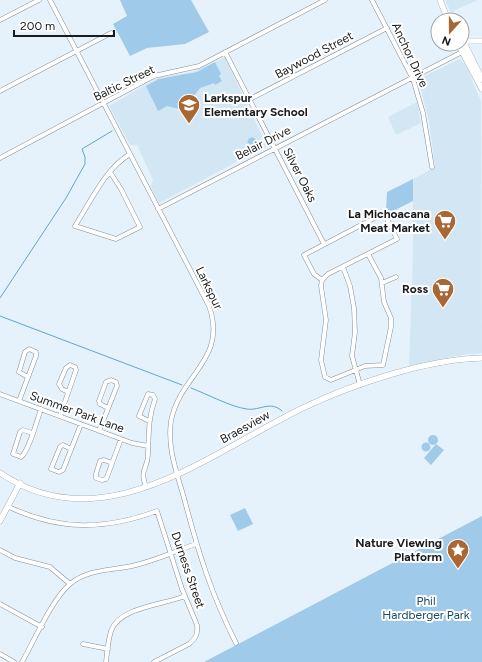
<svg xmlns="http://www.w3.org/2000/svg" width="482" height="662" viewBox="0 0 482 662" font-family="Figtree,sans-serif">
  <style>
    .built { fill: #d3e6f4 }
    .green { fill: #a0cae9 }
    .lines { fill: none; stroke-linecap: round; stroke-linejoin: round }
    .stream { stroke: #61a3d1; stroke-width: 1 }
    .street-casing { stroke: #859098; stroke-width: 5 }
    .secondary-casing { stroke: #859098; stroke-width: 6 }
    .street { stroke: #fff; stroke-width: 4 }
    .secondary { stroke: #fff; stroke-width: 5.5 }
    .labels { text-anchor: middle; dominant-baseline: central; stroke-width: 4; stroke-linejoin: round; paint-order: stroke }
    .street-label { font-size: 12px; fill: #181c1f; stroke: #fff }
    .poi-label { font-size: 12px; font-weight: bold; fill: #181c1f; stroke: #fff; text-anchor: end }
    .park-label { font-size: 12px; fill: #174a69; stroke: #fff }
  </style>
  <rect width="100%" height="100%" fill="#e6f2fb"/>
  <path class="built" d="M445,0H478L451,12Z
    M225,57L267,146L159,203L151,187L153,180L137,145H130L109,106L157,78L192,72Z
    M460,59L466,66L481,101L482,353L462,355L409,366L413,252V179L435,167L429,120L418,79Z
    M417,102L421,123L396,135L388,117Z"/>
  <path class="green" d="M120,0H191L209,32L185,44L147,48L130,56L113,24L127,16Z
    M215,62L221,74L219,76L222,81L215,85L214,83L200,88L183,110L167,106L158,111L146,86L159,79L197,72Z
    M247.5 142a4.5 4.5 0 1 1 9 0a4.5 4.5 0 1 1-9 0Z
    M413,179V201L389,213L386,211L387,192Z
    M428 440a5 5 0 1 1 10 0a5 5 0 1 1-10 0Z
    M421.5 447a4.5 4.5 0 1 1 9 0a4.5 4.5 0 1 1-9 0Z
    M436,444L444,450L431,465L424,458Z
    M245,508L253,524L238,531L230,515Z
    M482,516V662H204Z"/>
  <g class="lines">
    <path class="stream" d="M0,298L66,198L85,164V157L82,149L112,131
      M0,316L182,385
      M191,388C207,394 231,407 247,409C260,411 270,400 282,411"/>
    <g class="street-casing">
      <path id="street" d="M50,0L209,306C228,360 180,374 171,421C167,448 177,473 184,498C198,551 211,594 236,643
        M372,0L413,79L423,113L432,167
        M0,20L39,0
        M225,52L324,244
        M0,91L111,33
        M250,99L387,28
        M0,158L154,76L199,66L325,0
        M110,172L121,189L140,227L116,239L75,226C91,201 105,169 130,154
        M158,209L462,52
        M343,267L350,286L354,308L355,332L352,356L360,385
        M322,280L314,274L304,255L384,213L397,239L328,274L322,280L321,286L326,320L321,360L325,377L331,380L365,366L383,365L391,327V318L384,302L381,278L368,254
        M382,283L396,277
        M0,394L132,443L148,446
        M19,401L36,356V352L29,349L25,352L19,372L28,377
        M60,416L76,370L75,367L70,365L66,368L59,384L62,389L68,392
        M99,431L117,386L116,382L111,380L106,382L99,401L100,404L108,408
        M32,433L23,430L20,432L13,454L21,457C29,451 37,420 41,409
        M71,449L63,445L60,447L51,469L59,472L63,470L81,424
        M112,463L104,460L100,461L96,474V478L102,480L106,479L107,477L121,439
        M146,487C139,469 148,469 148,454C149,433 148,419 155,399L153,395L148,394L139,416L149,421
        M9,507C60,531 105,530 157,511L182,589L197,625C198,634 196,638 189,644L154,662
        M0,550L15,558L50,567L70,584
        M0,604L42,627
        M83,644L108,649
        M0,654L14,662
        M22,662C34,641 52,599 70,584C89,568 113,571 136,565C157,560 176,551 196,544
        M106,662C107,652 108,641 111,631C119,607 163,605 185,596"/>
    </g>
    <g class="secondary-casing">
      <path id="secondary" d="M440,0L448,20
        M462,39L482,79
        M463,41H482
        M458,44L482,89
        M0,473C104,544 212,451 305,407C353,384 428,359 482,358
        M0,521L20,483"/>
    </g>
    <use href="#street" class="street"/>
    <use href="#secondary" class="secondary"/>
  </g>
  <defs>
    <g id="school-pin" transform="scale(1.15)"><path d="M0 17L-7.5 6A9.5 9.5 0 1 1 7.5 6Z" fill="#a96734" stroke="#fff"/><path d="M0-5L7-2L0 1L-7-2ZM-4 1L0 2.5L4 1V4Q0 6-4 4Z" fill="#fff"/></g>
    <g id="supermarket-pin" transform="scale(1.15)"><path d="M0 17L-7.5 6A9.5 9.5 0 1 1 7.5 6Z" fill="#a96734" stroke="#fff"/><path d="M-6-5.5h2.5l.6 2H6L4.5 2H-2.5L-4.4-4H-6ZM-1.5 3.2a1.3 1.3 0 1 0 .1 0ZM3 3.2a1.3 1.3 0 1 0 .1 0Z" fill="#fff"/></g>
    <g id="sight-pin" transform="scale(1.15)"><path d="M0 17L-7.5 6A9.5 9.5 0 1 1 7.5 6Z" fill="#a96734" stroke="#fff"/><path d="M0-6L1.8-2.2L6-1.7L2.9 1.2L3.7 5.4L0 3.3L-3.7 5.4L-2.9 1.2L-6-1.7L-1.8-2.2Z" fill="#fff"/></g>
  </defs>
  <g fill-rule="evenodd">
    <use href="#school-pin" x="189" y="105"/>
    <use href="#supermarket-pin" x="445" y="221"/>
    <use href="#supermarket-pin" x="443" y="289"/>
    <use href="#sight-pin" x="458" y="550"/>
  </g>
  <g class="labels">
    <g class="street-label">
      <text transform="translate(314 55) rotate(-28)">Baywood Street</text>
      <text transform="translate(410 55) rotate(65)">Anchor Drive</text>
      <text transform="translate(124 83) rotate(-26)">Baltic Street</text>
      <text transform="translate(263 143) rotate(-27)">Belair Drive</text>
      <text transform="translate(300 175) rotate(63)">Silver Oaks</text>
      <text transform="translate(209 288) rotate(64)">Larkspur</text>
      <text transform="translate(77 412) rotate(20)">Summer Park Lane</text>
      <text transform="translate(245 427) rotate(-29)">Braesview</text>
      <text transform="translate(188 570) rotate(71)">Durness Street</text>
    </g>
    <g class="poi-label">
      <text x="204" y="98" text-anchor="start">Larkspur<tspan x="204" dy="14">Elementary School</tspan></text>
      <text x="430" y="214">La Michoacana<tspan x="430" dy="14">Meat Market</tspan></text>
      <text x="428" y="289">Ross</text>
      <text x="442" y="543">Nature Viewing<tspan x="442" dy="14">Platform</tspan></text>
    </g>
    <g class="park-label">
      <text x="426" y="601">Phil<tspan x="426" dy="14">Hardberger Park</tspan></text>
    </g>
  </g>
  <g transform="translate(450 32) rotate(201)"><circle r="19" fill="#ffffff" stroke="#a3a4a5"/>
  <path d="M0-3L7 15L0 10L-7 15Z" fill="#a96734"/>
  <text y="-6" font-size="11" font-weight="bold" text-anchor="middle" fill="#181c1f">N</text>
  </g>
  <path d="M14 30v6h100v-6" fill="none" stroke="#181c1f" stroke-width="2"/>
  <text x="20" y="30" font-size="12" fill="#181c1f" stroke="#ffffff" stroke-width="3" paint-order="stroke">200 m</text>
</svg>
